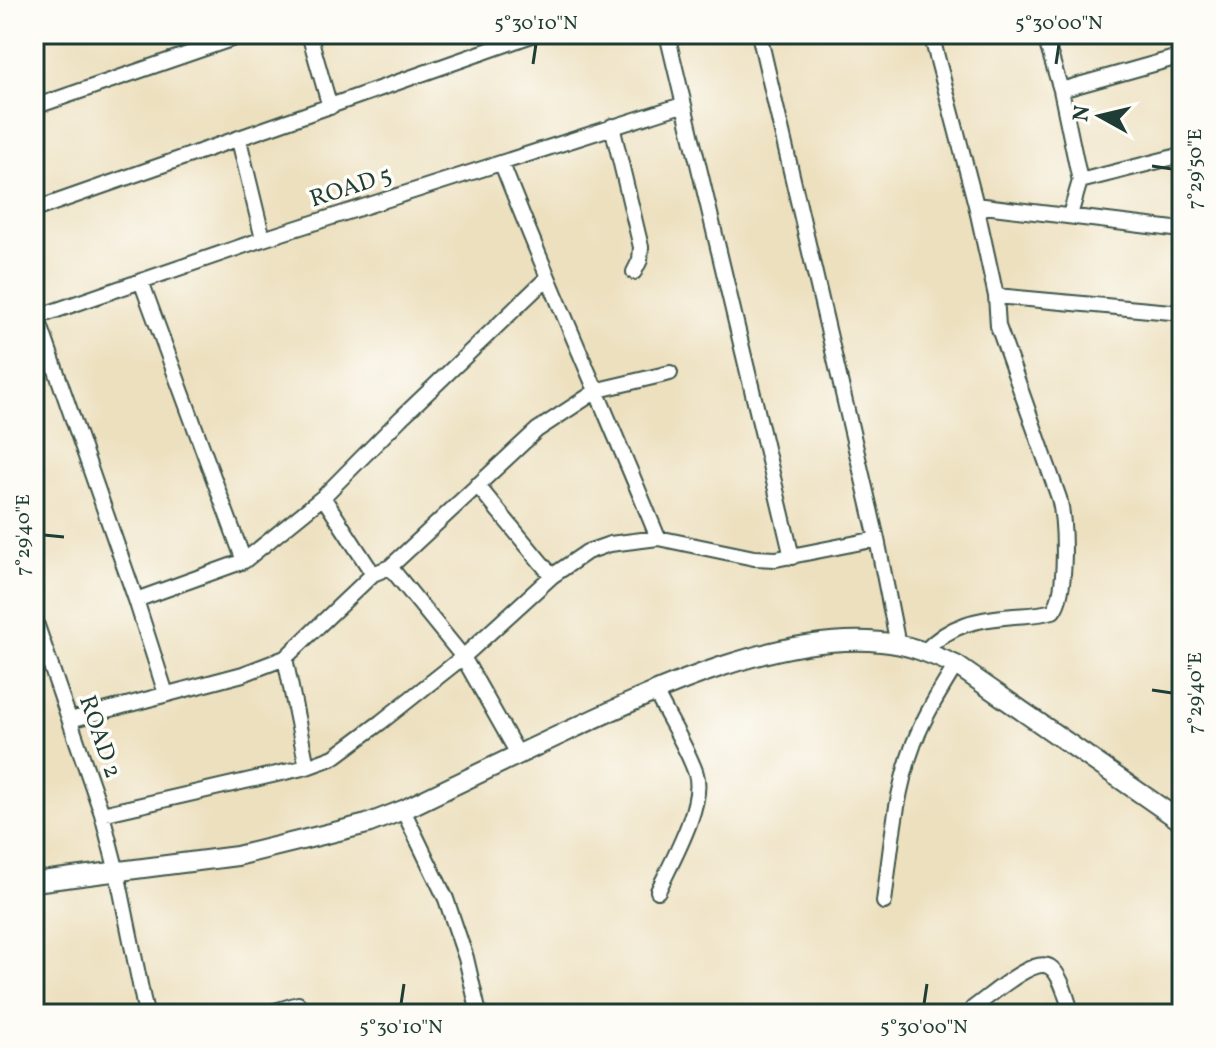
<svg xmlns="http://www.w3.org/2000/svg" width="1216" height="1048" viewBox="0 0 1216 1048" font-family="Vollkorn,serif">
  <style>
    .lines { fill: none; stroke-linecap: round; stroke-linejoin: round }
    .street-casing { stroke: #3e5549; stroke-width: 18 }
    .secondary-casing { stroke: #3e5549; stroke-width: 22 }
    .street { stroke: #fff; stroke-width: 14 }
    .secondary { stroke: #fff; stroke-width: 18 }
    .ticks { fill: none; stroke: #1f3d34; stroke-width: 3 }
    .labels { text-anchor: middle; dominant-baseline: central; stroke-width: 7; stroke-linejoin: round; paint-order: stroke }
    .street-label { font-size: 24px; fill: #1f3d34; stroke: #fdfcf7 }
    .neatline { fill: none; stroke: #1f3d34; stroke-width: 3 }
    .ticks-label { font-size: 20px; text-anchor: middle; fill: #1f3d34 }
  </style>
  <rect width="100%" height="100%" fill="#fdfcf7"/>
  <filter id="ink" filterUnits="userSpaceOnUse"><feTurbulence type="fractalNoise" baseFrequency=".0125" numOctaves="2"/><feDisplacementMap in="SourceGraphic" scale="16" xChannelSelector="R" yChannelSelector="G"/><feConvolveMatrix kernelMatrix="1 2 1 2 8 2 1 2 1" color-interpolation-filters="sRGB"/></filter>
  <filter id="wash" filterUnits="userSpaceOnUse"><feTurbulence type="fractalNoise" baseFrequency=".006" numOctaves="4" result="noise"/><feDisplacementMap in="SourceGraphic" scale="32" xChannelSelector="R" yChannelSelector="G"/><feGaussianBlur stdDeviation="1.8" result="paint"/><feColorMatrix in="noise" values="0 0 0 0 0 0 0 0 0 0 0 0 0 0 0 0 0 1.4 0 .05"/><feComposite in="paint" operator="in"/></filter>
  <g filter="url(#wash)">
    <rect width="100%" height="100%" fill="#ede0bf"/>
  </g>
  <g filter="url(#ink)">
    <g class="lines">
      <g class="street-casing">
        <path id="street" d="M309,34L330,107
          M667,34L792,557
          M759,34L877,539L898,645
          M1044,34L1061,90L1080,181L1070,215
          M1061,90L1182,56
          M34,107L246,34
          M612,126L641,247L640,260L634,272
          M239,140L263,239
          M502,164C551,290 607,413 658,538
          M1080,181L1182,155
          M976,205L1182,230
          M34,210L535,34
          M141,281L244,561
          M996,296L1182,313
          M37,316L136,600L166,694
          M34,318L263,239L682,105
          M477,485L552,576
          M323,497L373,574
          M390,567L463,657L518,754
          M136,600L244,561L323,497L401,418L547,278
          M34,617L102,814L117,872L146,1014
          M925,651C950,624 978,619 1014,616C1027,615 1040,615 1053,611C1068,593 1065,521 1059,498L998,326L996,296L976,205L931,34
          M285,658L307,767
          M655,691C666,714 689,751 696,774C705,804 671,863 658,891
          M70,720L243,674L285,658L373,574L390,567L537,430L598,390L670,373
          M403,810L446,899L466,958L479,1014
          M102,814L307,767L334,757L381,722L463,657L552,576L587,552L610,544L658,538L754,558L776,559L877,539
          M884,902C891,849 895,793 914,743C925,715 940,691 956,665
          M973,1008C988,998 1033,956 1050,967C1062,975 1067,1001 1072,1014
          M265,1014L298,1004"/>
      </g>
      <g class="secondary-casing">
        <path id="secondary" d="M34,882L237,856L367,824L403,810C458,783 513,757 568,731C658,689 779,632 881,642C908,644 931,654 956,665L1182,822"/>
      </g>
      <use href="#street" class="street"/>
      <use href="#secondary" class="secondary"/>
    </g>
  </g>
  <path class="ticks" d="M533,64L536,44M1056,64L1059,44M1152,166L1172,169M44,535L64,537M1152,690L1172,693M401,1004L404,984M924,1004L927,984"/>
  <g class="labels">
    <g class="street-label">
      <text transform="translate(351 188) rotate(-18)">ROAD 5</text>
      <text transform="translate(99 737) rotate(71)">ROAD 2</text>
    </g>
  </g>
  <rect width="1216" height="1048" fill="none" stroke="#fdfcf7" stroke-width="88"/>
  <g transform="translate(1100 116) rotate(278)" stroke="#fdfcf7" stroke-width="6" paint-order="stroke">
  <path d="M0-6L14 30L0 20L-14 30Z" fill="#1f3d34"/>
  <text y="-12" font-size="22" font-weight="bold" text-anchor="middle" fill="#1f3d34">N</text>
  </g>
  <rect x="44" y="44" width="1128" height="960" class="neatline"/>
  <g class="ticks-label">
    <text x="536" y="29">5°30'10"N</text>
    <text x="1059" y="29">5°30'00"N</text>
    <text transform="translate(1194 169) rotate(-90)" y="7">7°29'50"E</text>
    <text transform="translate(22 535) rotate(-90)" y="7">7°29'40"E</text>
    <text transform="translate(1194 693) rotate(-90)" y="7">7°29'40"E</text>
    <text x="401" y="1033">5°30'10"N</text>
    <text x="924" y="1033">5°30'00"N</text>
  </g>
</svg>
